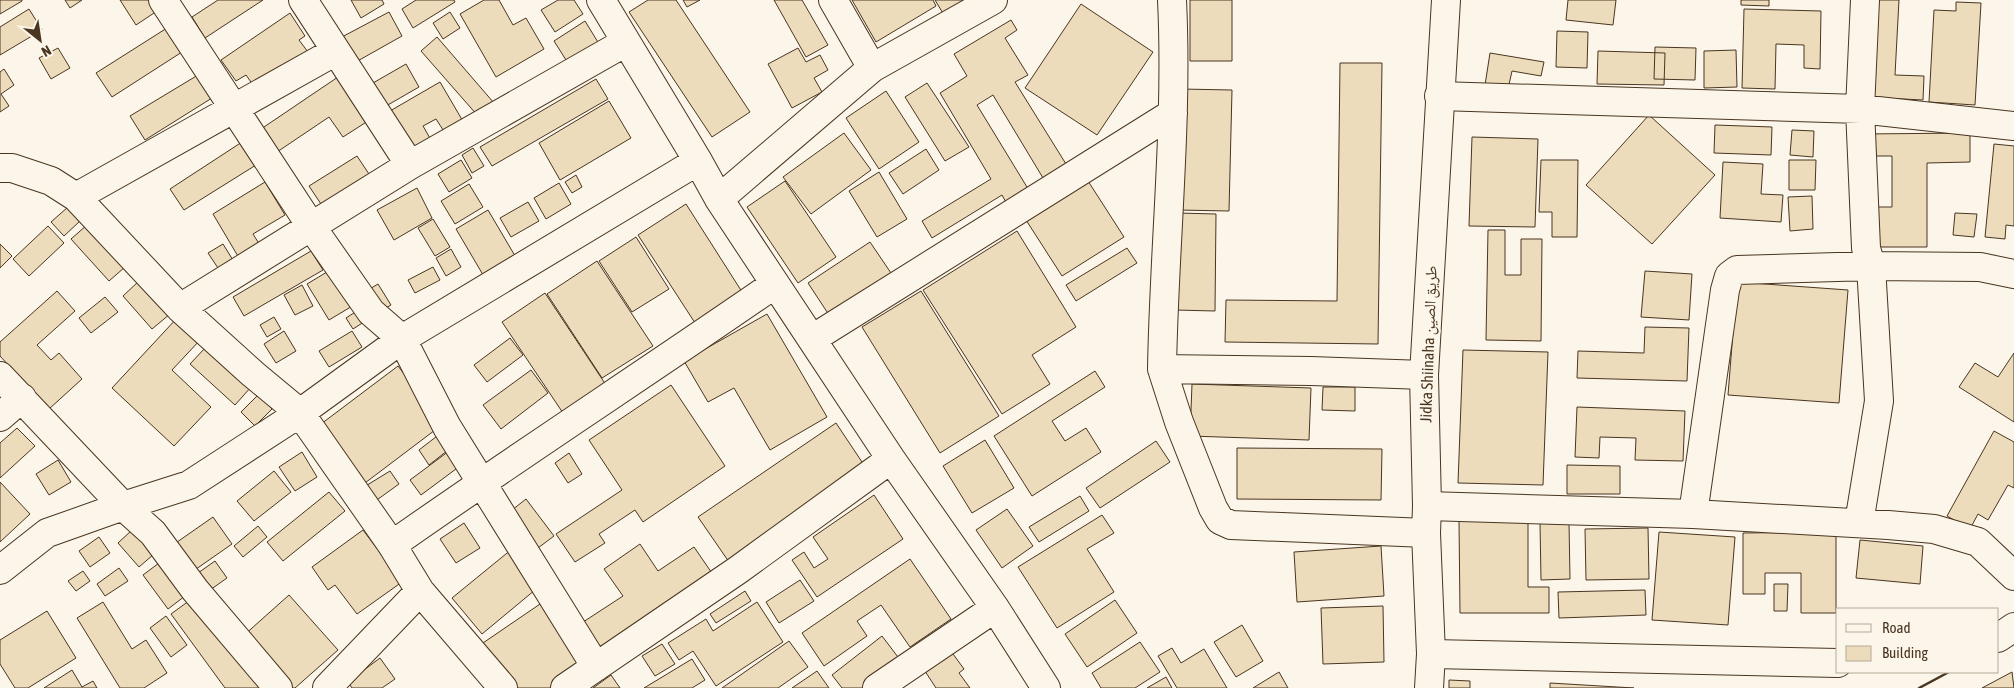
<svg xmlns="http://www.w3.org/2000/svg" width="2014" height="688" viewBox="0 0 2014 688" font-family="'Asap Condensed','Noto Naskh Arabic',sans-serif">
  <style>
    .building { fill: #ecdcbc; stroke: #4a3520 }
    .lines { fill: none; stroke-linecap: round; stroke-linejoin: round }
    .minor-casing { stroke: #4a3520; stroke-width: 30 }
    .primary-casing { stroke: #4a3520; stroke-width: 30 }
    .minor { stroke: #fbf6e9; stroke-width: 28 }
    .primary { stroke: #fbf6e9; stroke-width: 28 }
    .wall { stroke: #4a3520; stroke-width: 2.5 }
    .labels { text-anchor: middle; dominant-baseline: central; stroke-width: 4; stroke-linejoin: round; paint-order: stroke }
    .street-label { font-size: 16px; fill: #4a3520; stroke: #fbf6e9 }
  </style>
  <rect width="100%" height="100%" fill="#fbf6e9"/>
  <path class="building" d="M0,0H22V1L0,14Z
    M65,0H82L70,8Z
    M120,0H150L157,11L136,25Z
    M218,0H263L205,38L192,17Z
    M351,0H382L384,4L361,18Z
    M416,0H454L455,2L413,28L402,9Z
    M484,0H499L513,25L526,18L544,49L496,77L460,14Z
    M558,0H574L583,14L555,32L541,10Z
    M648,0H676L750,112L712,137L629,12Z
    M683,0H700L687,7Z
    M774,0H802L828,45L806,57Z
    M852,0H933L936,6L876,42Z
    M935,0H970L944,15Z
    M1190,0H1232V61H1190Z
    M1568,0H1616L1613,25L1566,20Z
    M1741,0H1769V6L1741,5Z
    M1869,0H1899L1895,75L1924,76L1923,100L1864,97Z
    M1956,2L1981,3L1975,105L1929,102L1934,10L1956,11Z
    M1081,4L1153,52L1097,135L1025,88Z
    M29,9L42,30L0,55V27Z
    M1744,9L1821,11L1820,69L1804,68V45L1776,44L1775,89L1742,88Z
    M389,12L402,36L354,63L340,38Z
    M450,12L460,28L443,39L433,23Z
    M290,13L305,36L299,40L311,56L258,92L246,75L236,81L221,60Z
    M1011,20L1017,30L1005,38L1028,75L1015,82L1066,164L1043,178L993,95L977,105L1030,192L1008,206L1002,195L932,238L922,221L991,179L940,93L967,76L954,54Z
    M585,21L604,52L573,71L554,41Z
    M167,28L182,52L112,97L96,73Z
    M1557,31L1588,32L1587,68L1556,67Z
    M437,37L494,103L478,116L421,51Z
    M1655,47L1696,48L1695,80L1654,79Z
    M58,48L70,68L51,79L39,58Z
    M798,48L806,62L820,55L828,70L814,78L822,92L792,108L768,64Z
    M1736,50L1737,87L1704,88V51Z
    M1598,51L1665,53L1664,85L1597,84Z
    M1490,53L1544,62L1541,76L1512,71L1508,89L1485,85Z
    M1340,63H1382L1378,344L1225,342L1226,300L1337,301Z
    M406,64L419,87L386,106L373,83Z
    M4,69L14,85L1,94L9,106L0,112V72Z
    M198,75L212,98L145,140L130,116Z
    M338,77L368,121L343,137L329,117L277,152L261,129Z
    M596,79L608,99L492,166L480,147Z
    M440,82L464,123L445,133L436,119L423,126L431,140L413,151L390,111Z
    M927,83L969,147L945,161L905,97Z
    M1181,89L1232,90L1229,211L1178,210Z
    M886,91L919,142L879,169L846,118Z
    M609,101L631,138L560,180L539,143Z
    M1649,115L1715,175L1652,244L1586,185Z
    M1715,125L1772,127L1771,155L1714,153Z
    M1792,130L1814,131L1813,157L1790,155Z
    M844,133L871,170L811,214L783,177Z
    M1970,133V162L1927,163V247H1867V207H1892V156H1860L1861,134Z
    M1472,137L1538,139L1535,227L1469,226Z
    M242,142L256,165L184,210L170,189Z
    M1994,144L2014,146V226L2006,225L2005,239L1985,237Z
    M473,148L484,166L472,173L462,155Z
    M926,149L939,170L903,194L889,173Z
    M357,156L369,174L321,204L309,186Z
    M461,160L472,178L449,192L438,174Z
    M1541,160H1578L1577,237H1552V212H1539Z
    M1789,160H1816L1815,190H1789Z
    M1723,162L1763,164L1761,194L1783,195L1781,222L1720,218Z
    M879,172L907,219L877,237L849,191Z
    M576,175L582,187L572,193L565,182Z
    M785,181L836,257L798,283L747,207Z
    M1088,181L1124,237L1062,276L1026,220Z
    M265,182L285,215L253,234L263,250L242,263L213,214Z
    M559,183L571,204L546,219L534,198Z
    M469,184L483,207L455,224L441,201Z
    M417,188L432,218L394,240L377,210Z
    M1812,196L1813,229L1790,231L1788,197Z
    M528,202L539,221L511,237L500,218Z
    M686,204L744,295L697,326L638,235Z
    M68,207L80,221L64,236L51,222Z
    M488,210L521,266L489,285L456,229Z
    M1177,213L1216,214L1215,311L1175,310Z
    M1955,213L1977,214L1974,237L1953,235Z
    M433,219L450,247L435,256L418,228Z
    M87,225L125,267L109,281L71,239Z
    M48,226L64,243L29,276L13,259Z
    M1488,230H1505V275H1521V239H1542L1541,341L1486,340Z
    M1017,231L1076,327L1032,355L1050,384L1002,414L923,290Z
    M636,237L669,289L632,312L599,261Z
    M870,242L893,276L831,318L808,283Z
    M0,244L12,256L0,268Z
    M223,244L236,265L222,274L208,253Z
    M1127,248L1137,263L1076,301L1066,285Z
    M451,249L461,267L446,276L436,258Z
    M311,251L323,270L244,316L233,297Z
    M597,261L653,346L602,378L547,294Z
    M433,267L440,280L415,293L408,280Z
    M332,269L354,305L329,320L307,284Z
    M1645,271L1692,274L1689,320L1641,317Z
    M140,280L170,314L152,329L123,296Z
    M1737,282L1848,290L1839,403L1728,395Z
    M378,284L391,305L381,311L368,290Z
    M302,285L313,306L295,315L284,295Z
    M57,291L75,311L37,345L51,360L59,353L82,379L49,409L0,356V342Z
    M921,291L999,416L940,453L862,327Z
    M545,293L610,391L567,419L502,322Z
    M105,297L118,312L91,333L79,318Z
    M360,309L367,320L353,329L346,318Z
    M767,314L827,417L770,450L734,388L708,402L684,361Z
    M178,317L201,339L172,370L211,407L174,446L112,388Z
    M274,317L281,329L267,337L260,325Z
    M1645,327L1689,328L1687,381L1577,378L1578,351L1644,353Z
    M284,331L296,351L276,363L264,344Z
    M352,331L362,347L329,367L319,351Z
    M510,338L523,355L487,382L474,365Z
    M206,347L251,387L235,405L190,364Z
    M1463,350L1548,352L1543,485L1458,483Z
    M2014,353V422L1959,387L1975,363L1998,377Z
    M398,366L443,424L361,486L317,427Z
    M531,370L548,393L501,429L483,405Z
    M1095,371L1105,387L1052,421L1065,441L1086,428L1101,452L1032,496L994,436Z
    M1192,384L1311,388L1309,440L1190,436Z
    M671,385L725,466L643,522L635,510L599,534L605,543L575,562L556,534L622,490L589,440Z
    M1323,387H1355V411L1322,410Z
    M258,395L272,409L255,426L241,412Z
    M1577,407L1685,411L1683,461L1635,460L1636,438L1600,437L1599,458L1575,457Z
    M836,423L866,468L729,562L698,517Z
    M17,428L35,446L0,478V443Z
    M1994,431L2014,442V488L2008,485L1988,520L1978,514L1970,529L1947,516Z
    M441,433L452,447L429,465L419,450Z
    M985,440L1014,488L972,513L943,466Z
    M1156,441L1170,462L1100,508L1086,488Z
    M1237,448L1382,449L1381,500L1237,499Z
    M449,451L460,466L421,495L410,480Z
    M302,452L317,477L295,491L279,467Z
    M569,453L582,474L568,483L555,463Z
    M58,460L71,482L49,495L36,474Z
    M1567,465L1620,466V494H1567Z
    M274,471L291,492L254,521L237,501Z
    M390,471L399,484L374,502L364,487Z
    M0,482L30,514L0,542Z
    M329,492L345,511L283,561L267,542Z
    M874,495L903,539L817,597L792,560L804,552L814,568L828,559L813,537Z
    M1080,496L1089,511L1039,542L1029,527Z
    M526,499L554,536L534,551L507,514Z
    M1007,509L1033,546L1002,568L976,530Z
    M1102,515L1114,533L1087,549L1114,592L1057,628L1018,567Z
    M213,517L232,544L189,574L170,547Z
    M1528,520V587H1549V613H1460L1459,521Z
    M464,523L480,548L456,563L440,539Z
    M1540,523H1569L1570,579L1541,580Z
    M258,526L267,537L243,557L234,546Z
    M1648,528L1649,579L1586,580L1585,529Z
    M132,530L154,554L139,567L118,543Z
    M363,530L402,582L357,614L335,585L328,590L312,567Z
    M1659,532L1735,537L1728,625L1652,620Z
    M1836,532V613H1801V573H1765V594H1743V533Z
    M99,537L110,553L90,567L79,551Z
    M1860,540L1923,546L1920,584L1856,578Z
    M640,544L658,571L694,547L716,579L599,658L577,626L623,596L604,569Z
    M1381,546L1384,596L1297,602L1294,552Z
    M512,549L541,585L482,634L452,598Z
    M910,559L951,619L910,647L881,605L857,621L867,636L824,666L802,633Z
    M215,561L227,578L210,590L198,573Z
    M159,563L185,596L168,609L143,575Z
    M119,568L128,581L105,596L97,584Z
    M83,571L90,581L76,591L68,581Z
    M800,580L814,601L779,623L766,602Z
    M1774,584H1788L1787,611H1774Z
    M1645,590L1646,615L1559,618L1558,592Z
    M745,591L751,601L716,623L710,614Z
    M197,595L265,688H225L171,614Z
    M289,595L338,650L295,688H287L242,637Z
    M1115,600L1137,633L1087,667L1065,634Z
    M103,602L132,649L146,640L167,673L144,688H120L77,618Z
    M543,602L587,668L558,688H509L480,645Z
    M757,602L783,642L716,686L693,651L679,660L668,643L706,619L713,631Z
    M1383,606L1384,662L1323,664L1321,608Z
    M47,611L76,658L28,688H15L0,664V640Z
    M166,616L187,645L171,657L150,628Z
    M1242,625L1263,661L1236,677L1214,642Z
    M882,636L901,661L866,688H842L832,675Z
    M789,641L808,667L778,688H722Z
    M1140,642L1160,672L1135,688H1101L1092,673Z
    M945,643L964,669L959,673L970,688H936L919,662Z
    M662,644L675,664L655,676L642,656Z
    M1172,648L1181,663L1204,649L1227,688H1177L1158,656Z
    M380,658L395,679L382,688H352L348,682Z
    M692,659L705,680L692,688H644Z
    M72,670L82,687L93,681L97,688H44Z
    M817,671L829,688H792Z
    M1279,672L1288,688H1253Z
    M2012,672L2014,688H1982Z
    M611,675L620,688H593Z
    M1166,677L1172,688H1147Z
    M1449,680L1470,681V688H1449Z
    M1550,683L1634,688H1550Z"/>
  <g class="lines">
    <g class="minor-casing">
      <path id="minor" d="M163,0L311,226L371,312L402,339L447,427L596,667
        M303,0L410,165
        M601,0L698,161L719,199L891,459L995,608L1046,688
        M833,0L872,68
        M1172,0C1178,123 1164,246 1162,369L1311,371L1424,375
        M1439,96L1860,109L2014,126
        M0,168H12L51,181L76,197L180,308L253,374L300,413L392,545L420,591L503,688
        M76,197L336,51
        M719,199L872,68L993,0
        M180,308L410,165L626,42
        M812,339L1173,113
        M1162,369L1179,422L1213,508L1220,520L1231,525L1426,533
        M0,376L123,506L153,533L195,590L278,688
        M0,417L22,398
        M1427,506L1693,514L1888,525L1934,529L1978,542L2014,576
        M1693,514L1725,290L1729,276L1737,270L1871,266L1980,267L2014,274
        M1859,523L1879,401L1871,266L1866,248L1860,109L1865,0
        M392,545C518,456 648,372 775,284
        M0,570L47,533L123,506L189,485L300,413L402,339L698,161
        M1998,638L2014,627
        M1431,654L1838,663
        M327,688L420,591
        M565,688L738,570L891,459
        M877,688L995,608"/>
    </g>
    <g class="primary-casing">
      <path id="primary" d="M1429,688L1431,654L1426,533L1427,506L1424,375L1446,0"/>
    </g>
    <use href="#minor" class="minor"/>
    <use href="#primary" class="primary"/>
    <path class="wall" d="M1919,688L1949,672"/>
  </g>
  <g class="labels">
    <g class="street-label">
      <text transform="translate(1428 344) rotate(-88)">Jidka Shiinaha طريق الصين</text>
    </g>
  </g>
  <rect x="1836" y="608" width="162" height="65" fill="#fbf6e9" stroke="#b4a999"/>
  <rect x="1846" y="624" width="25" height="8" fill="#fbf6e9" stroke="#b4a999"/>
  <text x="1882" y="633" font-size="15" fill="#4a3520">Road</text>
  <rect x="1846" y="646" width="25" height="15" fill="#ecdcbc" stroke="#b4a999"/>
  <text x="1882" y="658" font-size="15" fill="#4a3520">Building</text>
  <g transform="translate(40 40) rotate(150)" stroke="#fbf6e9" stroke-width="4" paint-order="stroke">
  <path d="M0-4L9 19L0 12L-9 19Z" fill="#4a3520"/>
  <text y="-8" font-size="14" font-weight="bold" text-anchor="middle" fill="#4a3520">N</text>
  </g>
</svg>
